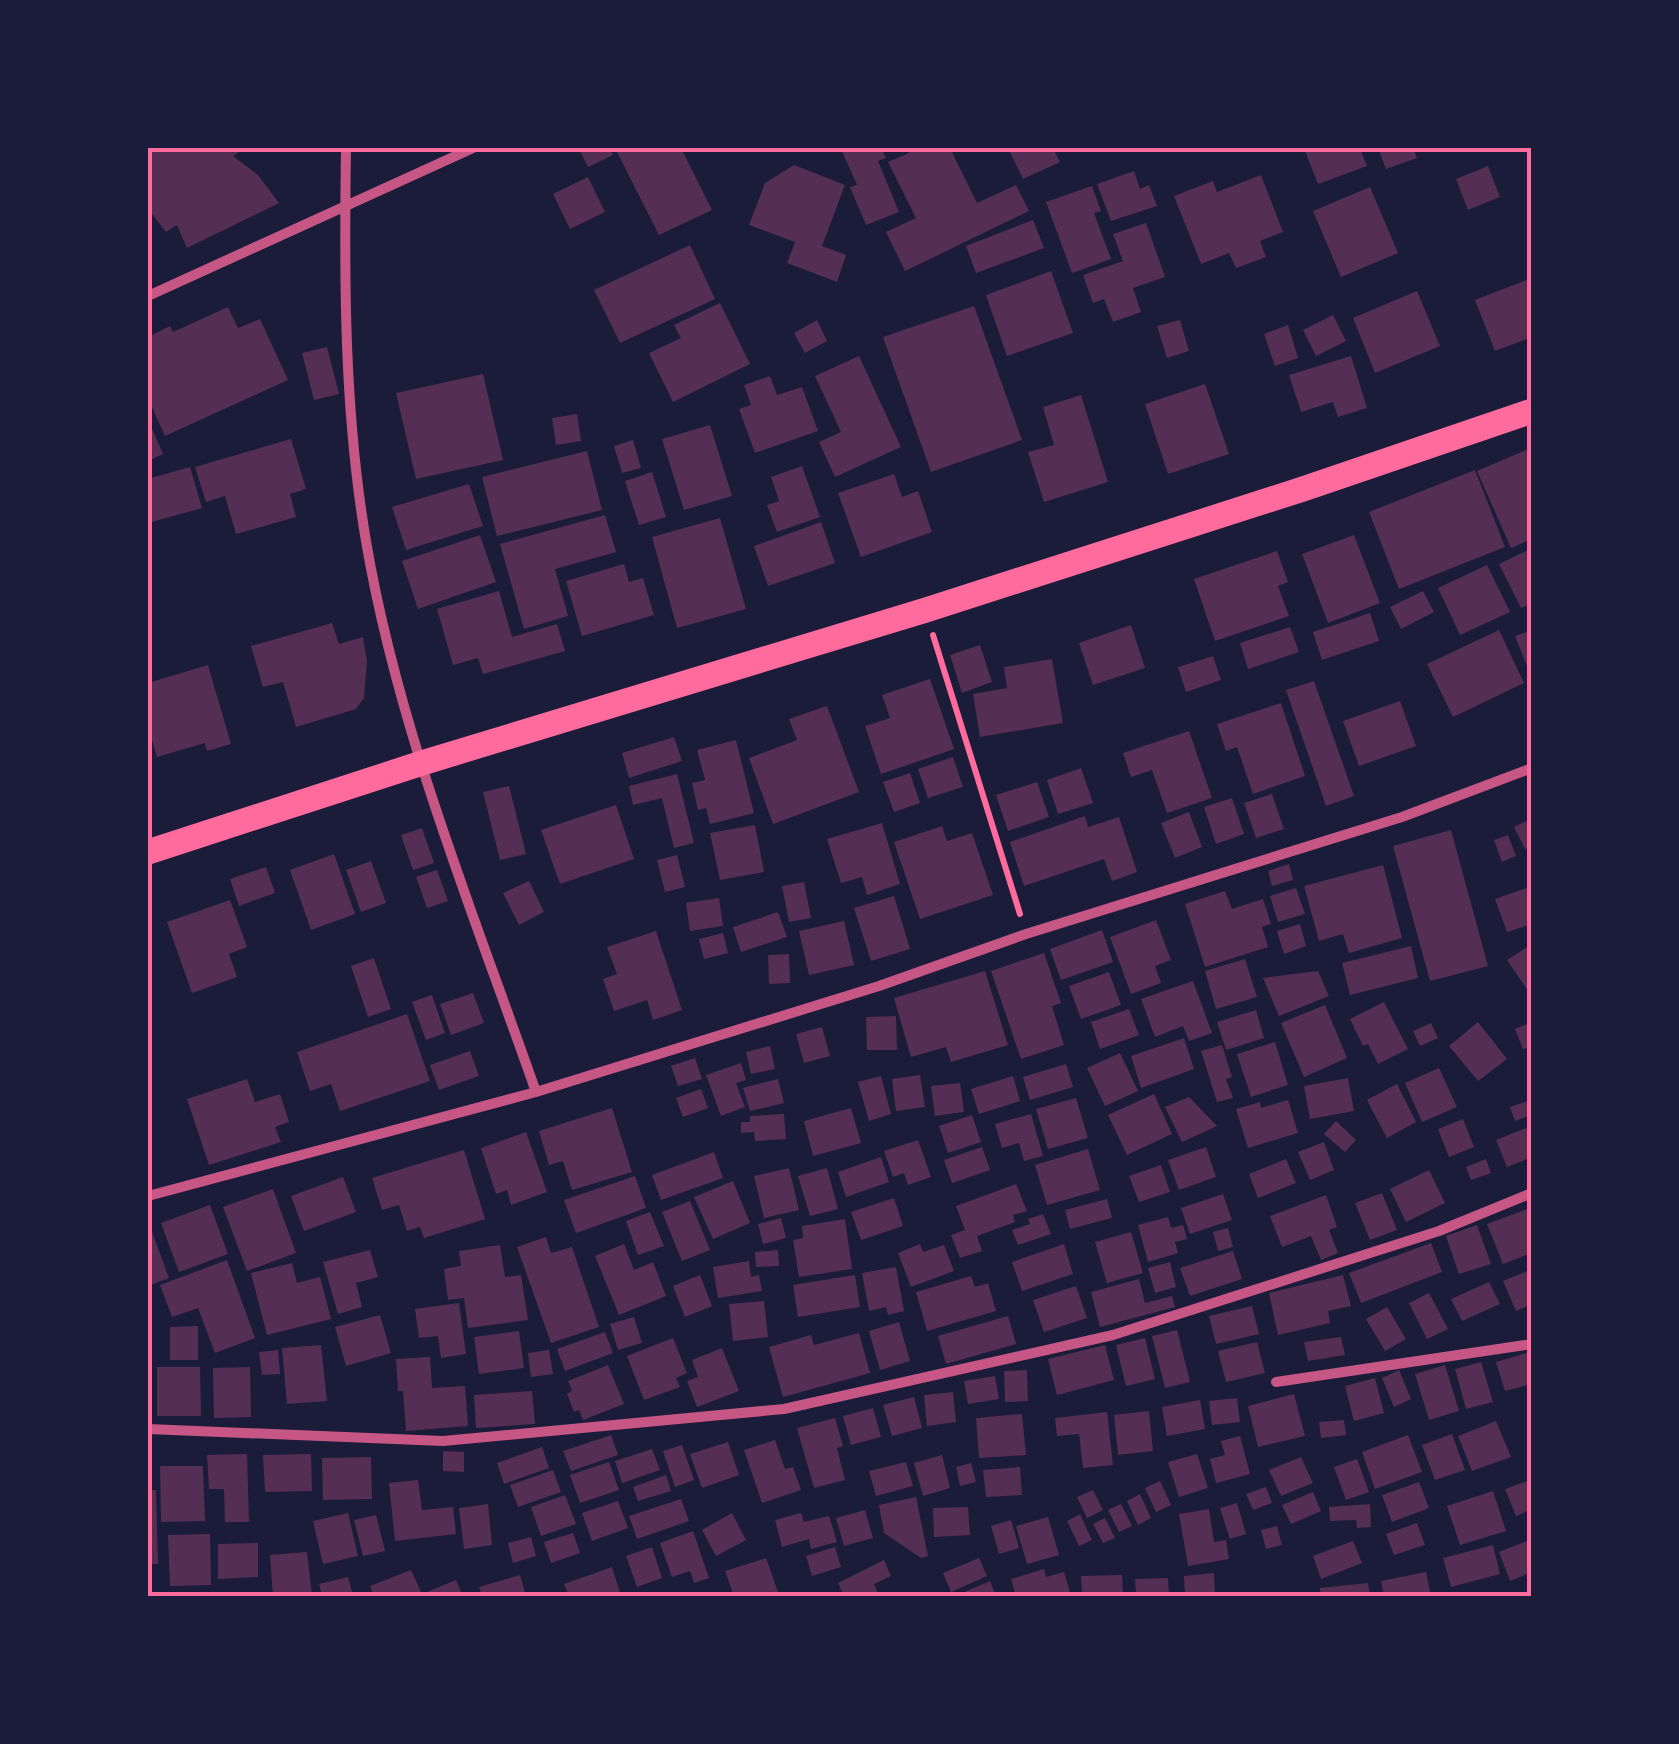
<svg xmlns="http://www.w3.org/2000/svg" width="1679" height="1744" viewBox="0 0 1679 1744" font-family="Poppins,sans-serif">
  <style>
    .building { fill: #542f53 }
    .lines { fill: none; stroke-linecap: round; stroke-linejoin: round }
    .path { stroke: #ff6b9d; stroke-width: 6 }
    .minor { stroke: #c65784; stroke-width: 10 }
    .primary { stroke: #ff6b9d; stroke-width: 25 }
    .neatline { fill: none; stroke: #ff6b9d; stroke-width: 4 }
  </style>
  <rect width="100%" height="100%" fill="#1b1b3a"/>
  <path class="building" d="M148,148H245L233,156L258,175L279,203L187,248L177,225L166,232L148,209Z
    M583,148H609L613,155L588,167L579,149Z
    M615,148H681L712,210L659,235Z
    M881,148L886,158L878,161L899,212L866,225L850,187L857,185L841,149Z
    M906,148H950L977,203L1016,185L1029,211L905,271L886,232L916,218L888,162L909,153Z
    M1008,148H1053L1060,162L1023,179Z
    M1304,148H1360L1367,166L1318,184Z
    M1378,148H1413L1417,158L1386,169Z
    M794,165L845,185L822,246L846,255L837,282L787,263L795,242L749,225L765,183Z
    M1488,166L1500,197L1468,210L1456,179Z
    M1134,171L1140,189L1149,185L1157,206L1111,221L1097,184Z
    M1261,175L1283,232L1260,241L1266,257L1236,268L1229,253L1201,264L1174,196L1213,181L1217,192Z
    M588,177L605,212L570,229L553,194Z
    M1092,186L1101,211L1094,213L1111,259L1072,273L1046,202Z
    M1370,187L1398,253L1341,277L1313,211Z
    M1033,220L1044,248L976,273L966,246Z
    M1146,223L1165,277L1133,288L1141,312L1113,322L1104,299L1093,303L1083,275L1123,261L1113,234Z
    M690,245L715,299L620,343L594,290Z
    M1051,271L1073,333L1007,356L986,295Z
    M1532,278V337L1495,351L1475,300Z
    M1417,291L1440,346L1375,373L1353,318Z
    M720,303L750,364L673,402L649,353L681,338L674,325Z
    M974,306L1022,440L931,472L883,337Z
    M228,307L238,328L260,319L288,380L165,436L148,398V337L170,326L173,332Z
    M1333,315L1346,341L1316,356L1303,330Z
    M817,320L827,341L805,353L794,333Z
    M1180,320L1189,351L1167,358L1157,326Z
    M1288,325L1298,358L1275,366L1264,334Z
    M327,347L339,394L314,400L302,353Z
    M859,356L901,447L835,477L819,442L841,432L815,376Z
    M1351,356L1367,408L1338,417L1333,402L1301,412L1289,375Z
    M483,374L503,460L416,479L396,393Z
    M770,376L777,395L802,387L818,431L755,453L739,409L751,405L744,385Z
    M1205,384L1229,454L1168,474L1145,404Z
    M1081,395L1108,482L1044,502L1028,452L1054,445L1043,407Z
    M577,414L581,441L556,445L552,418Z
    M148,419L163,454L148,461Z
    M710,425L732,496L684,510L662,439Z
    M291,439L306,489L290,494L296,517L236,534L225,496L206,502L195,467Z
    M633,440L641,468L622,473L614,446Z
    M1526,450L1532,463V539L1511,548L1477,471Z
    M587,451L602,510L497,536L482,477Z
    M802,466L820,517L777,532L767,505L779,501L771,477Z
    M190,467L202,508L148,523V479Z
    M1475,470L1505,547L1399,589L1369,512Z
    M652,472L666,517L639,525L625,481Z
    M894,474L902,497L918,491L932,532L861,557L838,493Z
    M469,484L483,526L406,550L392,507Z
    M605,515L616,552L555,569L568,616L524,629L500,544Z
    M720,518L746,609L677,628L652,537Z
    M821,522L835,563L768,586L754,546Z
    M480,535L496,582L418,609L402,561Z
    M1354,535L1380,603L1328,623L1302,554Z
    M1532,548V603L1521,608L1499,564Z
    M1277,551L1288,582L1278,586L1289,616L1215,641L1194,579Z
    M624,564L629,582L643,578L654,615L582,636L566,581Z
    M1487,565L1510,612L1460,635L1438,588Z
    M499,591L512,637L557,624L565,651L483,674L478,658L453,665L437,609Z
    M1423,591L1434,612L1401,629L1390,607Z
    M1370,613L1379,641L1322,660L1313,632Z
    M332,623L339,644L363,637L367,661L364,698L356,709L296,727L283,682L263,687L251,646Z
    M1131,625L1145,668L1093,685L1079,643Z
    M1290,627L1299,652L1248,669L1240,643Z
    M1499,630L1524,683L1453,717L1427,664Z
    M1532,630V664L1527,666L1515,636Z
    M980,645L992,682L962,693L950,655Z
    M1213,656L1221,680L1186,692L1178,667Z
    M1052,659L1063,723L980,737L973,694L1007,688L1004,667Z
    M208,665L231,744L207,751L205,743L157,757L148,727V683Z
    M930,679L954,749L881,774L865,726L890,718L882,695Z
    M1314,681L1354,796L1326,806L1286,690Z
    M1400,701L1416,746L1359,766L1343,721Z
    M1281,703L1305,776L1253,794L1237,747L1226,751L1217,724Z
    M827,706L859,792L773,824L749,758L797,740L789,719Z
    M1189,731L1212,798L1167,813L1152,770L1131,777L1123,753Z
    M674,737L682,761L629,778L622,753Z
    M736,740L754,813L710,824L706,808L698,810L692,783L705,780L697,750Z
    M953,757L963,787L928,798L918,769Z
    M1081,768L1093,803L1058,814L1047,780Z
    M910,773L920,803L894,812L883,782Z
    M677,774L694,843L674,848L662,798L633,805L629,786Z
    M1037,782L1049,817L1008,831L996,795Z
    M509,786L526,854L500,860L483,792Z
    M1272,794L1284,829L1256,838L1244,803Z
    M1232,798L1244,834L1216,844L1204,807Z
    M616,805L634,859L560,884L541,830Z
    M1189,812L1202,847L1175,858L1161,823Z
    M1085,816L1088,827L1119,817L1137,872L1112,881L1104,859L1024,886L1010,842Z
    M1532,818V845L1525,849L1514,827Z
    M882,823L900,884L867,895L862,877L841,883L827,839Z
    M755,825L764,872L720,880L710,833Z
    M942,826L947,841L972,833L993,895L920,919L894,842Z
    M422,828L434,863L413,870L401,835Z
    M1451,830L1488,966L1430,981L1393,846Z
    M1508,835L1516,856L1502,862L1494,840Z
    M334,854L355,914L311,930L290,870Z
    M677,855L685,887L665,892L657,860Z
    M371,861L386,903L361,912L346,870Z
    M1289,864L1293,880L1272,886L1268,871Z
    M1383,865L1402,938L1349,953L1343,934L1319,941L1304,886Z
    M266,867L275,893L239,906L230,879Z
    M437,870L448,901L427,908L416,877Z
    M529,881L544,912L519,925L503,893Z
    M804,882L811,918L789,922L782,886Z
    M1532,886V924L1507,932L1495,899Z
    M1296,888L1305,914L1278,922L1270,896Z
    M1225,891L1232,909L1263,899L1271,924L1262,927L1268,947L1205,967L1185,904Z
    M894,896L910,949L871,961L854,908Z
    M719,898L723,926L690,931L686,903Z
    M230,900L247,947L229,954L237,977L192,993L167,922Z
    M778,912L787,937L741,952L733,927Z
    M1156,920L1171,960L1155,966L1161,983L1131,994L1110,937Z
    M844,921L854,965L809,975L799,931Z
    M1300,924L1306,946L1284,954L1277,931Z
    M1102,930L1113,962L1061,980L1050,949Z
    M656,931L682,1010L653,1020L647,1000L614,1011L603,979L617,974L607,947Z
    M723,933L728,953L704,959L699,939Z
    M1532,944V997L1507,960Z
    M1411,946L1418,978L1350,995L1342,963Z
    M1044,953L1061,1003L1052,1006L1064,1045L1021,1059L991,971Z
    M789,954L790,983L769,984L768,955Z
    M374,958L391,1009L368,1017L351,966Z
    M1245,959L1257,997L1216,1009L1205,971Z
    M985,971L1008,1045L951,1062L946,1047L911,1057L894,998Z
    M1318,971L1329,996L1279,1016L1263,978Z
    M1109,972L1121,1005L1081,1019L1069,986Z
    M1193,981L1212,1033L1189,1041L1183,1026L1155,1037L1141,999Z
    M473,993L484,1023L451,1035L440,1004Z
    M432,995L445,1033L426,1040L412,1002Z
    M1384,1002L1408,1049L1378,1064L1368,1044L1363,1046L1350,1019Z
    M1325,1005L1347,1058L1304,1077L1281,1023Z
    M1129,1009L1139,1035L1100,1049L1091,1022Z
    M1256,1010L1264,1038L1226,1050L1217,1022Z
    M407,1014L430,1081L340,1111L331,1084L310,1091L297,1052Z
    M896,1016L897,1050H867L866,1017Z
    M1478,1022L1507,1059L1478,1081L1449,1046Z
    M1532,1022V1046L1523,1049L1515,1029Z
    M1431,1023L1438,1038L1420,1046L1413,1031Z
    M822,1027L830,1056L804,1063L796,1034Z
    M1184,1038L1194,1069L1141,1088L1131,1056Z
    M1275,1042L1288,1085L1251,1097L1237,1054Z
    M1222,1045L1232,1077L1226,1079L1233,1098L1217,1102L1201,1051Z
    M770,1046L775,1069L751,1074L746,1052Z
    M470,1051L479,1076L439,1090L430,1065Z
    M1120,1053L1138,1091L1105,1106L1087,1068Z
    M695,1058L702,1079L678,1086L671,1066Z
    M741,1063L746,1080L736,1083L745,1107L721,1116L706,1075Z
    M1066,1064L1073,1087L1030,1100L1023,1077Z
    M1439,1068L1457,1107L1422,1122L1405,1083Z
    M920,1075L925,1107L896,1111L892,1079Z
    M881,1076L891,1114L869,1121L858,1082Z
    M1013,1076L1020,1101L979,1114L971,1089Z
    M1348,1078L1354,1111L1310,1119L1304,1086Z
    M247,1079L255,1102L280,1094L289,1122L275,1127L281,1142L209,1165L187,1099Z
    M778,1079L784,1103L750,1111L743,1088Z
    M960,1083L964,1112L935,1116L931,1086Z
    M1397,1084L1416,1122L1387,1138L1367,1100Z
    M701,1089L708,1108L683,1117L676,1098Z
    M1154,1094L1172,1134L1127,1155L1108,1115Z
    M1189,1097L1217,1126L1182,1142L1165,1107Z
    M1076,1098L1088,1138L1048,1149L1036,1109Z
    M1288,1100L1298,1133L1248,1148L1236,1109L1260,1102L1261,1108Z
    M1530,1100L1532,1115L1515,1121L1510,1107Z
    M612,1108L632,1172L572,1190L563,1161L549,1165L539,1131Z
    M851,1108L861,1143L813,1156L804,1121Z
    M784,1114L786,1139L755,1141L754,1132L741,1133V1122H750V1116Z
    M1031,1114L1043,1156L1024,1161L1019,1143L1002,1148L995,1124Z
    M972,1115L981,1142L948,1153L939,1126Z
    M1463,1119L1474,1147L1449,1157L1438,1129Z
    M1336,1121L1356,1140L1345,1152L1324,1134Z
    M1526,1128L1532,1141V1157L1507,1167L1496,1140Z
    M526,1132L547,1192L511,1205L507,1190L496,1194L481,1148Z
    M918,1140L931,1177L908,1185L904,1173L893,1177L884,1151Z
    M1324,1142L1334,1170L1310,1180L1298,1152Z
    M982,1147L990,1170L952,1183L944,1160Z
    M1206,1147L1216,1177L1179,1190L1168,1160Z
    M1088,1149L1100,1190L1047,1205L1035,1165Z
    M464,1150L485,1219L424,1238L420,1227L407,1231L399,1205L382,1210L372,1178Z
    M714,1152L723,1178L661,1200L652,1175Z
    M881,1157L889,1182L846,1197L838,1172Z
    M1286,1159L1296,1183L1258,1198L1249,1174Z
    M1486,1159L1491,1173L1471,1180L1466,1167Z
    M1161,1165L1170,1192L1139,1202L1129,1176Z
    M789,1168L799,1210L764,1218L754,1176Z
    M827,1168L838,1209L810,1216L798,1176Z
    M1429,1170L1445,1203L1406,1222L1390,1189Z
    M635,1176L646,1208L576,1233L564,1200Z
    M343,1177L356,1212L304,1231L291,1196Z
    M733,1181L750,1223L713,1239L694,1197Z
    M1016,1184L1027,1211L1013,1215L1015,1222L977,1236L982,1251L960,1258L951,1235L965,1230L956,1206Z
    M273,1189L296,1253L247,1271L223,1207Z
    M1382,1193L1397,1230L1370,1240L1355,1203Z
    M1223,1194L1232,1220L1190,1234L1181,1208Z
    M1326,1195L1337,1227L1329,1230L1338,1253L1321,1260L1311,1236L1282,1247L1270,1216Z
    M894,1198L903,1226L861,1240L851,1212Z
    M1107,1199L1112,1218L1070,1229L1065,1210Z
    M690,1201L710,1250L682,1261L662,1212Z
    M210,1205L228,1254L179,1272L161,1223Z
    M1530,1208L1532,1253L1503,1264L1487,1224Z
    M650,1212L664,1246L638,1255L626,1221Z
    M1043,1214L1051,1234L1018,1245L1012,1230L1030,1224L1028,1219Z
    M1168,1217L1171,1228L1183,1225L1187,1239L1175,1242L1178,1253L1148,1262L1138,1225Z
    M781,1218L786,1238L763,1244L758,1224Z
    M845,1219L852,1269L799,1277L793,1240L803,1238L802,1226Z
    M148,1221L169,1278L148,1286Z
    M1477,1225L1491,1264L1459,1274L1446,1236Z
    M1228,1228L1233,1247L1218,1251L1213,1232Z
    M1131,1232L1143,1273L1107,1283L1095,1242Z
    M546,1237L551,1253L572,1247L599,1327L551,1343L517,1247Z
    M1431,1243L1442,1272L1361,1303L1349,1273Z
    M624,1244L634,1270L653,1262L666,1296L619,1315L595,1256Z
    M920,1244L923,1252L944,1245L954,1271L911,1287L898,1253Z
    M1064,1244L1073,1274L1022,1291L1012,1262Z
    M500,1245L505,1277L521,1275L528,1320L468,1328L464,1298L448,1300L444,1269L461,1266L459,1251Z
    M370,1250L378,1277L356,1283L362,1307L338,1314L323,1262Z
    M778,1250L779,1266L756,1267L755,1252Z
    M1233,1251L1242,1279L1190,1296L1180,1268Z
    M227,1260L255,1338L215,1353L198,1308L172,1317L160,1285Z
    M749,1261L751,1277L759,1275L762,1291L718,1298L713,1267Z
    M1170,1262L1176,1287L1155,1293L1148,1268Z
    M292,1263L297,1283L320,1277L331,1319L267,1335L251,1273Z
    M896,1267L904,1311L888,1315L886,1307L869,1311L862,1273Z
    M1532,1269V1304L1516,1311L1503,1281Z
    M700,1275L712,1306L685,1317L673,1286Z
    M855,1275L860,1307L798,1317L793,1285Z
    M1343,1275L1351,1306L1328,1311L1330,1323L1278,1335L1269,1293Z
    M971,1276L975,1287L988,1283L996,1311L927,1331L916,1292Z
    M1139,1279L1145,1303L1172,1296L1175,1307L1100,1327L1091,1292Z
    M1489,1282L1500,1304L1462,1321L1451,1299Z
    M1076,1286L1087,1318L1044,1332L1033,1300Z
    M1429,1293L1448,1329L1427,1339L1409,1303Z
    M764,1301L768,1337L733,1341L729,1304Z
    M459,1303L466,1354L441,1358L438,1336L419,1338L415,1309Z
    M1252,1306L1259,1334L1216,1344L1209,1316Z
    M1387,1307L1406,1339L1385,1351L1366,1319Z
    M380,1315L391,1353L346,1366L335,1327Z
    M1008,1316L1016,1344L946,1364L938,1336Z
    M634,1317L642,1343L618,1350L610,1324Z
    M899,1322L910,1361L880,1370L869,1331Z
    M198,1326V1360H170V1327Z
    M1177,1330L1190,1382L1165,1388L1152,1336Z
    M519,1331L524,1368L479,1374L474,1337Z
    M605,1332L613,1353L565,1371L557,1349Z
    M859,1333L870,1373L783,1397L769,1347L811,1335L814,1345Z
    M1341,1337L1345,1355L1308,1361L1304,1342Z
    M673,1338L687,1373L676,1378L680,1387L644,1400L627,1356Z
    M1145,1338L1155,1379L1126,1386L1116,1345Z
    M1257,1342L1265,1373L1226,1382L1218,1351Z
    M321,1345L327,1401L287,1404L282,1348Z
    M1105,1345L1114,1380L1057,1395L1048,1359Z
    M722,1348L739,1391L697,1407L687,1381L698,1377L692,1360Z
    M278,1350L280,1374L262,1375L259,1352Z
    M549,1350L553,1374L531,1377L528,1353Z
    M1530,1352L1532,1384L1505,1391L1496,1362Z
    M430,1357L432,1388L465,1386L468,1426L406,1431L403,1391H398L396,1359Z
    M1481,1362L1493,1402L1466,1409L1455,1369Z
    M608,1365L624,1404L583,1420L579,1410L574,1412L567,1394L572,1391L568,1381Z
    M1445,1365L1459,1411L1429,1420L1415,1374Z
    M157,1367H200L201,1416H157Z
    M250,1367L251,1417L214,1418L213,1368Z
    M1027,1370L1028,1401L1005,1402L1004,1371Z
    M1399,1370L1411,1399L1394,1407L1382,1378Z
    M995,1376L999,1399L968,1404L964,1381Z
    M1375,1378L1384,1413L1354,1421L1345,1386Z
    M532,1391L535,1424L476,1428L474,1395Z
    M953,1392L956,1422L927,1426L924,1395Z
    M1294,1394L1305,1436L1258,1447L1248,1406Z
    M914,1397L922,1428L892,1436L883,1405Z
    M1237,1398L1240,1422L1212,1425L1209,1401Z
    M1200,1400L1205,1429L1167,1436L1162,1407Z
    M873,1408L881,1437L851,1445L843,1416Z
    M1149,1411L1153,1451L1118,1455L1114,1415Z
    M1107,1412L1113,1465L1083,1468L1079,1434L1057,1436L1055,1418Z
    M1022,1414L1026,1455L979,1458L976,1418Z
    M835,1418L843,1446L837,1448L845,1480L814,1488L797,1428Z
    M1344,1420L1346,1435L1321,1438L1319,1422Z
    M1496,1421L1511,1457L1472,1471L1458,1436Z
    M1452,1434L1465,1470L1435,1480L1422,1445Z
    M611,1435L618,1455L571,1471L563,1451Z
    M1408,1435L1422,1472L1375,1489L1362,1452Z
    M1240,1436L1250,1474L1216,1483L1210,1459L1225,1455L1221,1441Z
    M775,1440L785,1469L793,1467L801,1490L762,1503L744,1450Z
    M728,1442L739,1475L702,1488L690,1454Z
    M682,1445L694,1480L675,1487L663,1451Z
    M542,1447L549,1468L504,1484L497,1463Z
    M652,1449L660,1470L622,1483L615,1461Z
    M443,1451L464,1452V1472L443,1471Z
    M247,1454L249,1522H225L224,1489H209L207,1455Z
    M311,1454L312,1491L265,1492L263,1455Z
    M1197,1454L1208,1488L1179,1497L1168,1462Z
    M942,1455L950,1488L923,1496L914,1463Z
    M371,1457L372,1499L323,1500L322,1458Z
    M1301,1457L1313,1483L1281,1496L1269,1470Z
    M1357,1459L1369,1492L1346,1500L1334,1467Z
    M609,1462L619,1490L580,1503L570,1475Z
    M906,1462L913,1486L876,1496L869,1471Z
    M971,1463L976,1482L960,1486L956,1467Z
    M160,1466H203L205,1521L161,1522Z
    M1020,1467L1022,1495L986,1497L983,1470Z
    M553,1470L561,1492L518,1507L510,1485Z
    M666,1475L671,1491L638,1501L633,1487Z
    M418,1480L422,1510L453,1507L456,1534L395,1541L389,1483Z
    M1530,1480L1532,1509L1516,1516L1505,1489Z
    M1160,1481L1171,1505L1156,1512L1145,1488Z
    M1419,1482L1429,1508L1392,1522L1382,1495Z
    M1266,1487L1272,1503L1253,1510L1246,1494Z
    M148,1490H156L158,1564H148Z
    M1093,1490L1103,1510L1087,1518L1077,1497Z
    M1493,1491L1506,1531L1460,1545L1447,1506Z
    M1313,1492L1321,1511L1291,1524L1282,1505Z
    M1140,1494L1151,1518L1138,1525L1127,1501Z
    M565,1495L576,1524L541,1536L531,1507Z
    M916,1497L928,1556L921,1558L884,1533L879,1505Z
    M681,1499L689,1521L637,1539L629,1516Z
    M618,1501L628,1528L592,1541L582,1513Z
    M1237,1503L1246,1534L1230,1539L1220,1508Z
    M488,1504L492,1545L464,1549L459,1508Z
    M1121,1504L1132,1526L1119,1532L1108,1510Z
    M1370,1504L1371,1527L1357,1528L1356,1520L1330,1521L1329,1507Z
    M968,1507L970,1535L934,1537L933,1508Z
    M1209,1509L1214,1542L1226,1540L1229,1559L1188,1566L1179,1514Z
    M865,1510L873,1538L844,1546L836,1518Z
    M348,1513L358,1556L323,1564L313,1521Z
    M732,1513L746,1540L716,1556L702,1530Z
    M801,1513L804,1522L829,1516L837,1542L811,1549L809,1539L782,1547L775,1520Z
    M1080,1514L1092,1540L1079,1546L1067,1521Z
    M376,1515L385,1551L363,1556L354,1520Z
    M1048,1517L1059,1555L1027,1564L1016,1526Z
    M1105,1518L1115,1538L1103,1543L1093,1524Z
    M1011,1520L1019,1548L999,1554L991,1526Z
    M1417,1523L1425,1545L1394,1555L1386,1534Z
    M1277,1526L1282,1545L1266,1549L1261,1530Z
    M693,1531L709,1578L694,1583L690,1571L672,1577L660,1543Z
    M573,1533L580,1553L551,1563L544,1542Z
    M210,1534L211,1585L170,1586L168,1535Z
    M531,1537L536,1556L513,1563L508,1543Z
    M1532,1539V1572L1510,1581L1499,1552Z
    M1353,1541L1362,1563L1321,1579L1313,1556Z
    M258,1543V1577L218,1579V1544Z
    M1493,1545L1500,1574L1451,1587L1443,1558Z
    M652,1547L662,1578L637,1587L626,1556Z
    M835,1547L841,1567L812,1576L806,1556Z
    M307,1552L312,1596H273L270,1555Z
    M766,1558L779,1595L734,1596L725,1571Z
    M979,1558L987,1576L951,1592L943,1573Z
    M884,1560L891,1576L874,1584L879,1595L844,1596L838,1583Z
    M612,1567L621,1596H569L564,1584Z
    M1044,1569L1046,1577L1064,1572L1071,1596H1016L1011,1579Z
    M411,1570L422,1594L456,1580L463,1596H374L370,1586Z
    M1426,1572L1431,1596H1384L1381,1581Z
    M1214,1573L1215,1596H1185L1184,1576Z
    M520,1575L526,1596H482L479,1587Z
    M1122,1575L1123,1596H1082L1081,1576Z
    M348,1577L353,1596H322L319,1584Z
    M1168,1578L1169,1596H1136L1135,1579Z
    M990,1581L996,1596H955Z
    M1368,1583L1370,1596H1321L1320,1588Z"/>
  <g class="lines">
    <path class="path" d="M933,635L1020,914"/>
    <path class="minor" d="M346,148C344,278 344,412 366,541C398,730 473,912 536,1092
      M148,296L473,148
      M148,1196L536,1092L879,986L1026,934L1402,817L1532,768
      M1276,1382L1532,1344
      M148,1429L443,1441L784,1409L1113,1335L1439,1231L1532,1193"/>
    <path class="primary" d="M148,852L422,763L926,610L1303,489L1532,411"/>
  </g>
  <rect width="1679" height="1744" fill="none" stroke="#1b1b3a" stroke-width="300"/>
  <rect x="150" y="150" width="1379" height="1444" class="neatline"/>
</svg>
